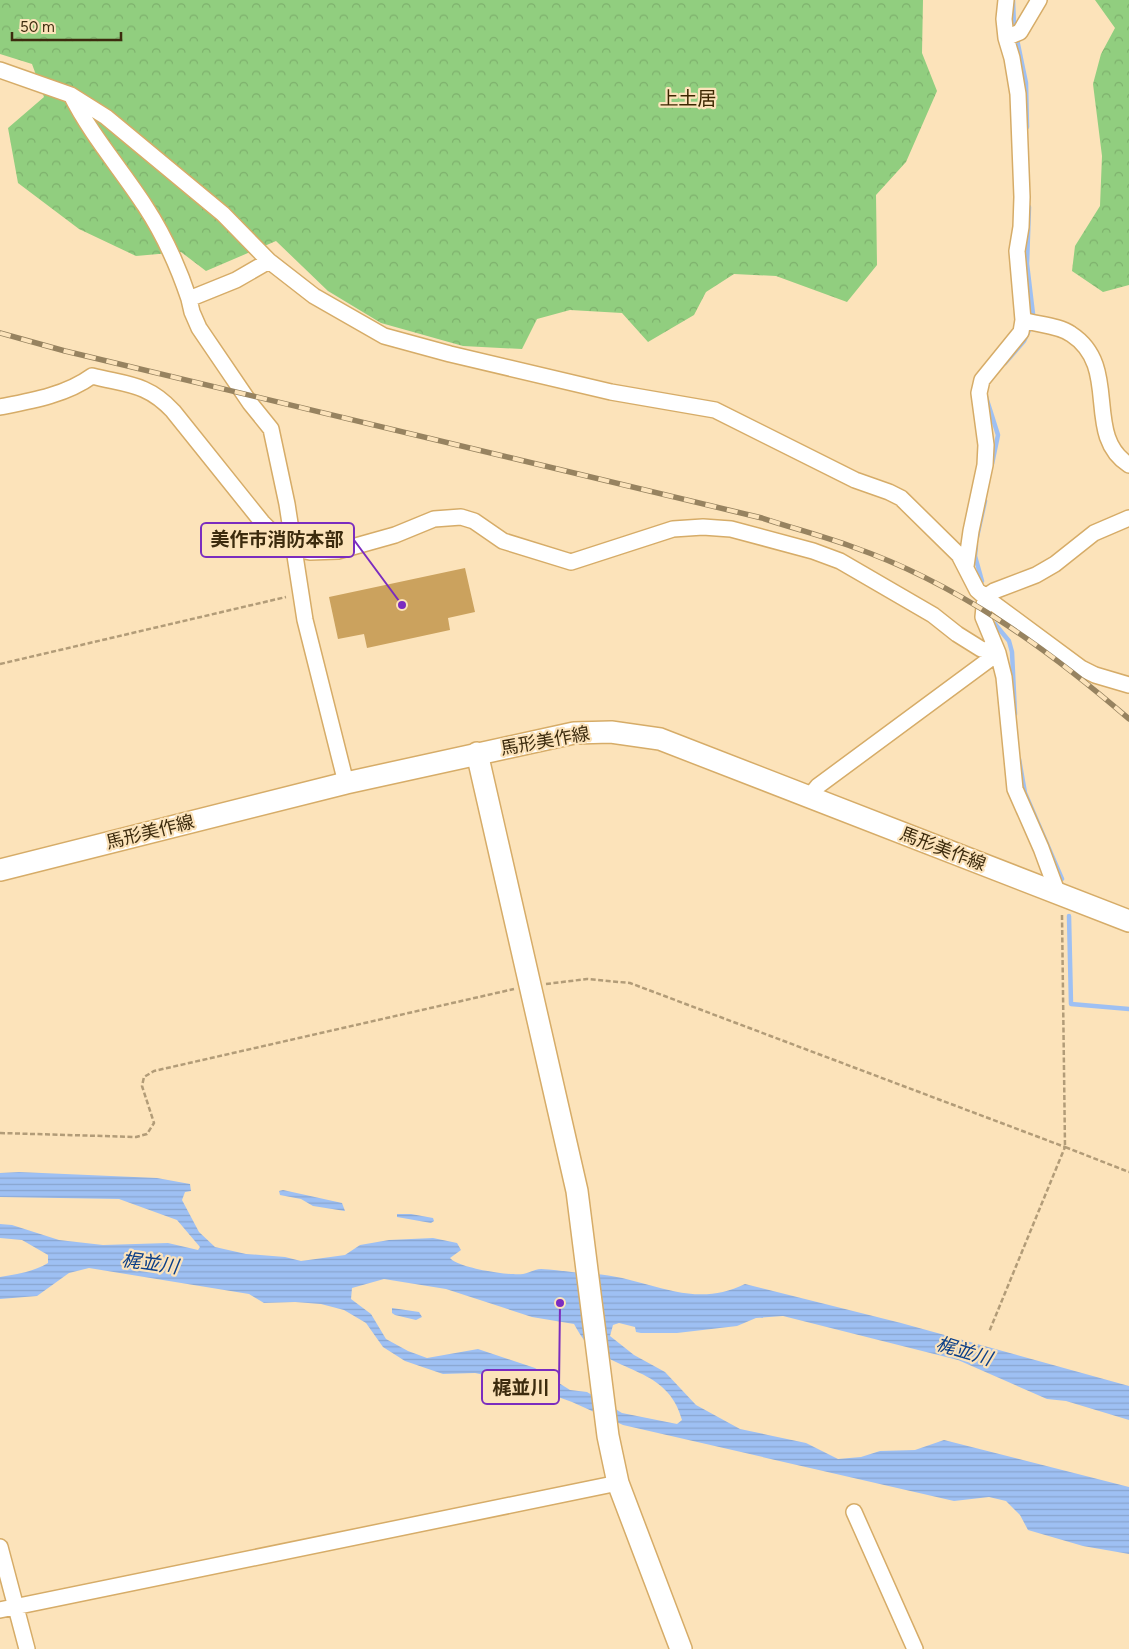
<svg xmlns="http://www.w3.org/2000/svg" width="1129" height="1649" viewBox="0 0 1129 1649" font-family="Figtree,'Noto Sans JP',sans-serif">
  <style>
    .forest { fill: url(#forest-crowns) }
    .water { fill: url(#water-rules); fill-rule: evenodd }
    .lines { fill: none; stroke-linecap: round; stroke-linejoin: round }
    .stream { stroke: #9ec0f3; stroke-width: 4.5 }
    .building { fill: #cba25e }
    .street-casing { stroke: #d6ac68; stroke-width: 18 }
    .secondary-casing { stroke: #d6ac68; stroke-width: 24 }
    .path { stroke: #b29c78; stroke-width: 2.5; stroke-dasharray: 5 2.5; stroke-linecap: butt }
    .street { stroke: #fff; stroke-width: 15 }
    .secondary { stroke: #fff; stroke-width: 21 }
    .rail-casing { stroke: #978360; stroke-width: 5.5 }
    .rail { stroke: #fce3ba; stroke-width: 4; stroke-dasharray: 11; stroke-linecap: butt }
    .labels { text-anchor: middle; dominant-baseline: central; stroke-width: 4.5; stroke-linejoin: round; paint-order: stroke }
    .street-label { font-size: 18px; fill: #3c2b0e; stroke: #fce3ba }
    .neighbourhood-label { font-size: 19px; fill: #3b2701; stroke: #fce3ba }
    .water-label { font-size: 19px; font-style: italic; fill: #0c3f88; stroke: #fce3ba }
    .leader { fill: none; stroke: #7b2cbf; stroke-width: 2 }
    .callout-dot { fill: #7b2cbf; stroke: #fce3ba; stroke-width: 2 }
    .callout { fill: #fce3ba; stroke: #7b2cbf; stroke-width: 2 }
    .callout-label { font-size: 19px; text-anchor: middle; font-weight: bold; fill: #3c2b0e }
  </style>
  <defs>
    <pattern id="forest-crowns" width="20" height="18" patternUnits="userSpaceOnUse" patternTransform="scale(1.25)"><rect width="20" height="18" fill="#91ce7f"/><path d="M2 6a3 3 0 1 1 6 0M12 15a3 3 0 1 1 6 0" fill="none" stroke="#7eb16d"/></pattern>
    <pattern id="water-rules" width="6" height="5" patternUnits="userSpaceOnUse" patternTransform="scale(1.25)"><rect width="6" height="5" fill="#9ec0f3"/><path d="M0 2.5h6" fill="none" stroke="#89a5cf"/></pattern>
  </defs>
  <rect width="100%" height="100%" fill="#fce3ba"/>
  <path class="forest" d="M0,0H923L922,53L937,91L906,162L876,195L877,265L847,302L776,276L734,274L706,292L694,315L648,342L622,313L570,310L537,319L522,349L463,346L381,323L328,291L276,241L206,271L181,252L136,256L79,229L18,183L8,128L44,97L32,64L0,54Z
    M1095,0H1129V285L1103,292L1072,271L1075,246L1100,206L1102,156L1093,84L1101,54L1115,28Z"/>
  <path class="water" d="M19,1172L157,1178L190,1184L191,1191L185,1192L182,1200L199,1232L215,1247L246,1254L285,1257L301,1261L345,1255L360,1245L389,1240L433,1238L457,1243L461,1250L450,1258C458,1268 510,1276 523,1274C529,1273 535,1269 541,1269C559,1270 576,1273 594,1274C648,1277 691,1311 745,1284L901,1323L1129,1386V1420L1066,1401L1047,1399L958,1360L783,1316L756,1318L737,1326L677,1333H641L636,1332L635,1327L619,1323L613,1325L610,1336L634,1355L665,1372L696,1405L740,1429L806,1443L838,1459L861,1457L880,1451L915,1450L944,1440L1129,1487V1554L1083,1546L1028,1530L1020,1515L1006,1501L989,1497L954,1501L623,1425L572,1402L514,1381L475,1373L443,1374L405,1361L383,1347L366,1323L344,1310L321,1304L295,1302L264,1303L249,1294L89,1268L69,1273L37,1296L0,1299V1277C18,1274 33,1272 48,1263V1255L22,1240L0,1238V1224L12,1225L59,1240L103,1245L168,1243L198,1250L200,1247L177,1220L119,1199L0,1197V1173ZM384,1279L446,1289L532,1317L574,1324C577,1329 580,1335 584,1340C616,1374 668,1367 682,1420L677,1424L622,1413L587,1392L570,1390L535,1368L478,1349L427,1358L408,1351L386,1339L371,1314L351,1299L352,1288Z
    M283,1190L342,1203L345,1211L313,1206L301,1199L280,1195L279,1191Z
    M397,1214H411L433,1218L434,1221L431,1223L397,1217Z
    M392,1308L419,1312L422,1317L416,1320L395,1315L392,1313Z"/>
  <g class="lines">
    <path class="stream" d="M1013,0L1014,25L1026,83L1027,127
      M1029,207L1027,264L1033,314
      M1005,363L1024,341L1029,330
      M986,397L998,435L992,464
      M977,537L985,501
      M976,545L975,556L982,581
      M995,624L1009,641L1012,652L1015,714
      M1019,759L1025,793L1062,879
      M1069,916L1071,1004L1129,1009"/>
  </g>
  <path class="building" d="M465,568L475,612L448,618L450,630L367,648L364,634L338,639L329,597Z"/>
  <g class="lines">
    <g class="street-casing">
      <path id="street" d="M1006,38L1020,32L1039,0
        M0,70L71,95L106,117L223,214L269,261
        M71,95C91,135 121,169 145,206C164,235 178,266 189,299L236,280L269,261L314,296L384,336L450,354L611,392L715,410L855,480L889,492L901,498L959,555L977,590L985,597L1081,668L1095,675L1129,685
        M189,299L192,312L199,328L250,403L271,429L287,504L305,620L346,783
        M1023,320C1038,325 1058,325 1071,334C1122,367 1082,435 1129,465
        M0,407C31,401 66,395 92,376C127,385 147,383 173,411L262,522L275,535L295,549L310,552L338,551L395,535L434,519L461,517L474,521L503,541L571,562L673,529L703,527L731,529L813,551L840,561L933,615L957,634L981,649L998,653
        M966,566L971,531L985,465L986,445L979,393L982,380L1021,332L1023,320L1017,251L1021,227L1022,197L1018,94L1012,58L1006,38L1004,19L1006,0
        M809,797L818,786L998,653
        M1058,894L1041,848L1015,789L1004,677L998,653L983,617L985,597L994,591L1036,575L1055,564L1094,533L1129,518
        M854,1512L915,1649
        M0,1547L27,1649
        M0,1610L618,1483"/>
    </g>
    <g class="secondary-casing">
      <path id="secondary" d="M477,753L577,1191L608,1436L618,1483L681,1649
        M0,870L346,783L574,733L611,732L660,739L1129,921"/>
    </g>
    <path class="path" d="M0,664L286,597
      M1062,915L1065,1147L1129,1172
      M546,984L587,979L630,983L1065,1147L989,1332
      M0,1133L136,1137L147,1134L154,1123L142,1086L144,1077L154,1071L514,989"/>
    <use href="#street" class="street"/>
    <use href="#secondary" class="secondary"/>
    <g class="rail-casing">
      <path id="rail" d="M0,333L65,351L762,518C792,528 823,536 853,547C956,583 1047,648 1129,719"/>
    </g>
    <use href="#rail" class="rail"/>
  </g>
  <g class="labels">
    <g class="street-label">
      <text transform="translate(545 741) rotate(-10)">馬形美作線</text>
      <text transform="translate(150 832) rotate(-14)">馬形美作線</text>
      <text transform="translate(943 849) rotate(21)">馬形美作線</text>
    </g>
    <g class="neighbourhood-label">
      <text x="688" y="98">上土居</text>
    </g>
    <g class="water-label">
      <text transform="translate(150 1263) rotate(8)">梶並川</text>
      <text transform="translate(964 1351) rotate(17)">梶並川</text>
    </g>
  </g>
  <path class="leader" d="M402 605L354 540M560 1303L559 1387"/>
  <g class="callout-dot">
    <circle cx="402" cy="605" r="5"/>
    <circle cx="560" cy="1303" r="5"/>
  </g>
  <g class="callout">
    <rect x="201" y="523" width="153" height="34" rx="5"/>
    <rect x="482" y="1370" width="77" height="34" rx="5"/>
  </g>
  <g class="callout-label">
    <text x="277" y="546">美作市消防本部</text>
    <text x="521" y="1394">梶並川</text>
  </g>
  <path d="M12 32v8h109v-8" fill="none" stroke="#3c2b0e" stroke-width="2.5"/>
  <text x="20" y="32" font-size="15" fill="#3c2b0e" stroke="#fce3ba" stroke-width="4" paint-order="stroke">50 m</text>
</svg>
